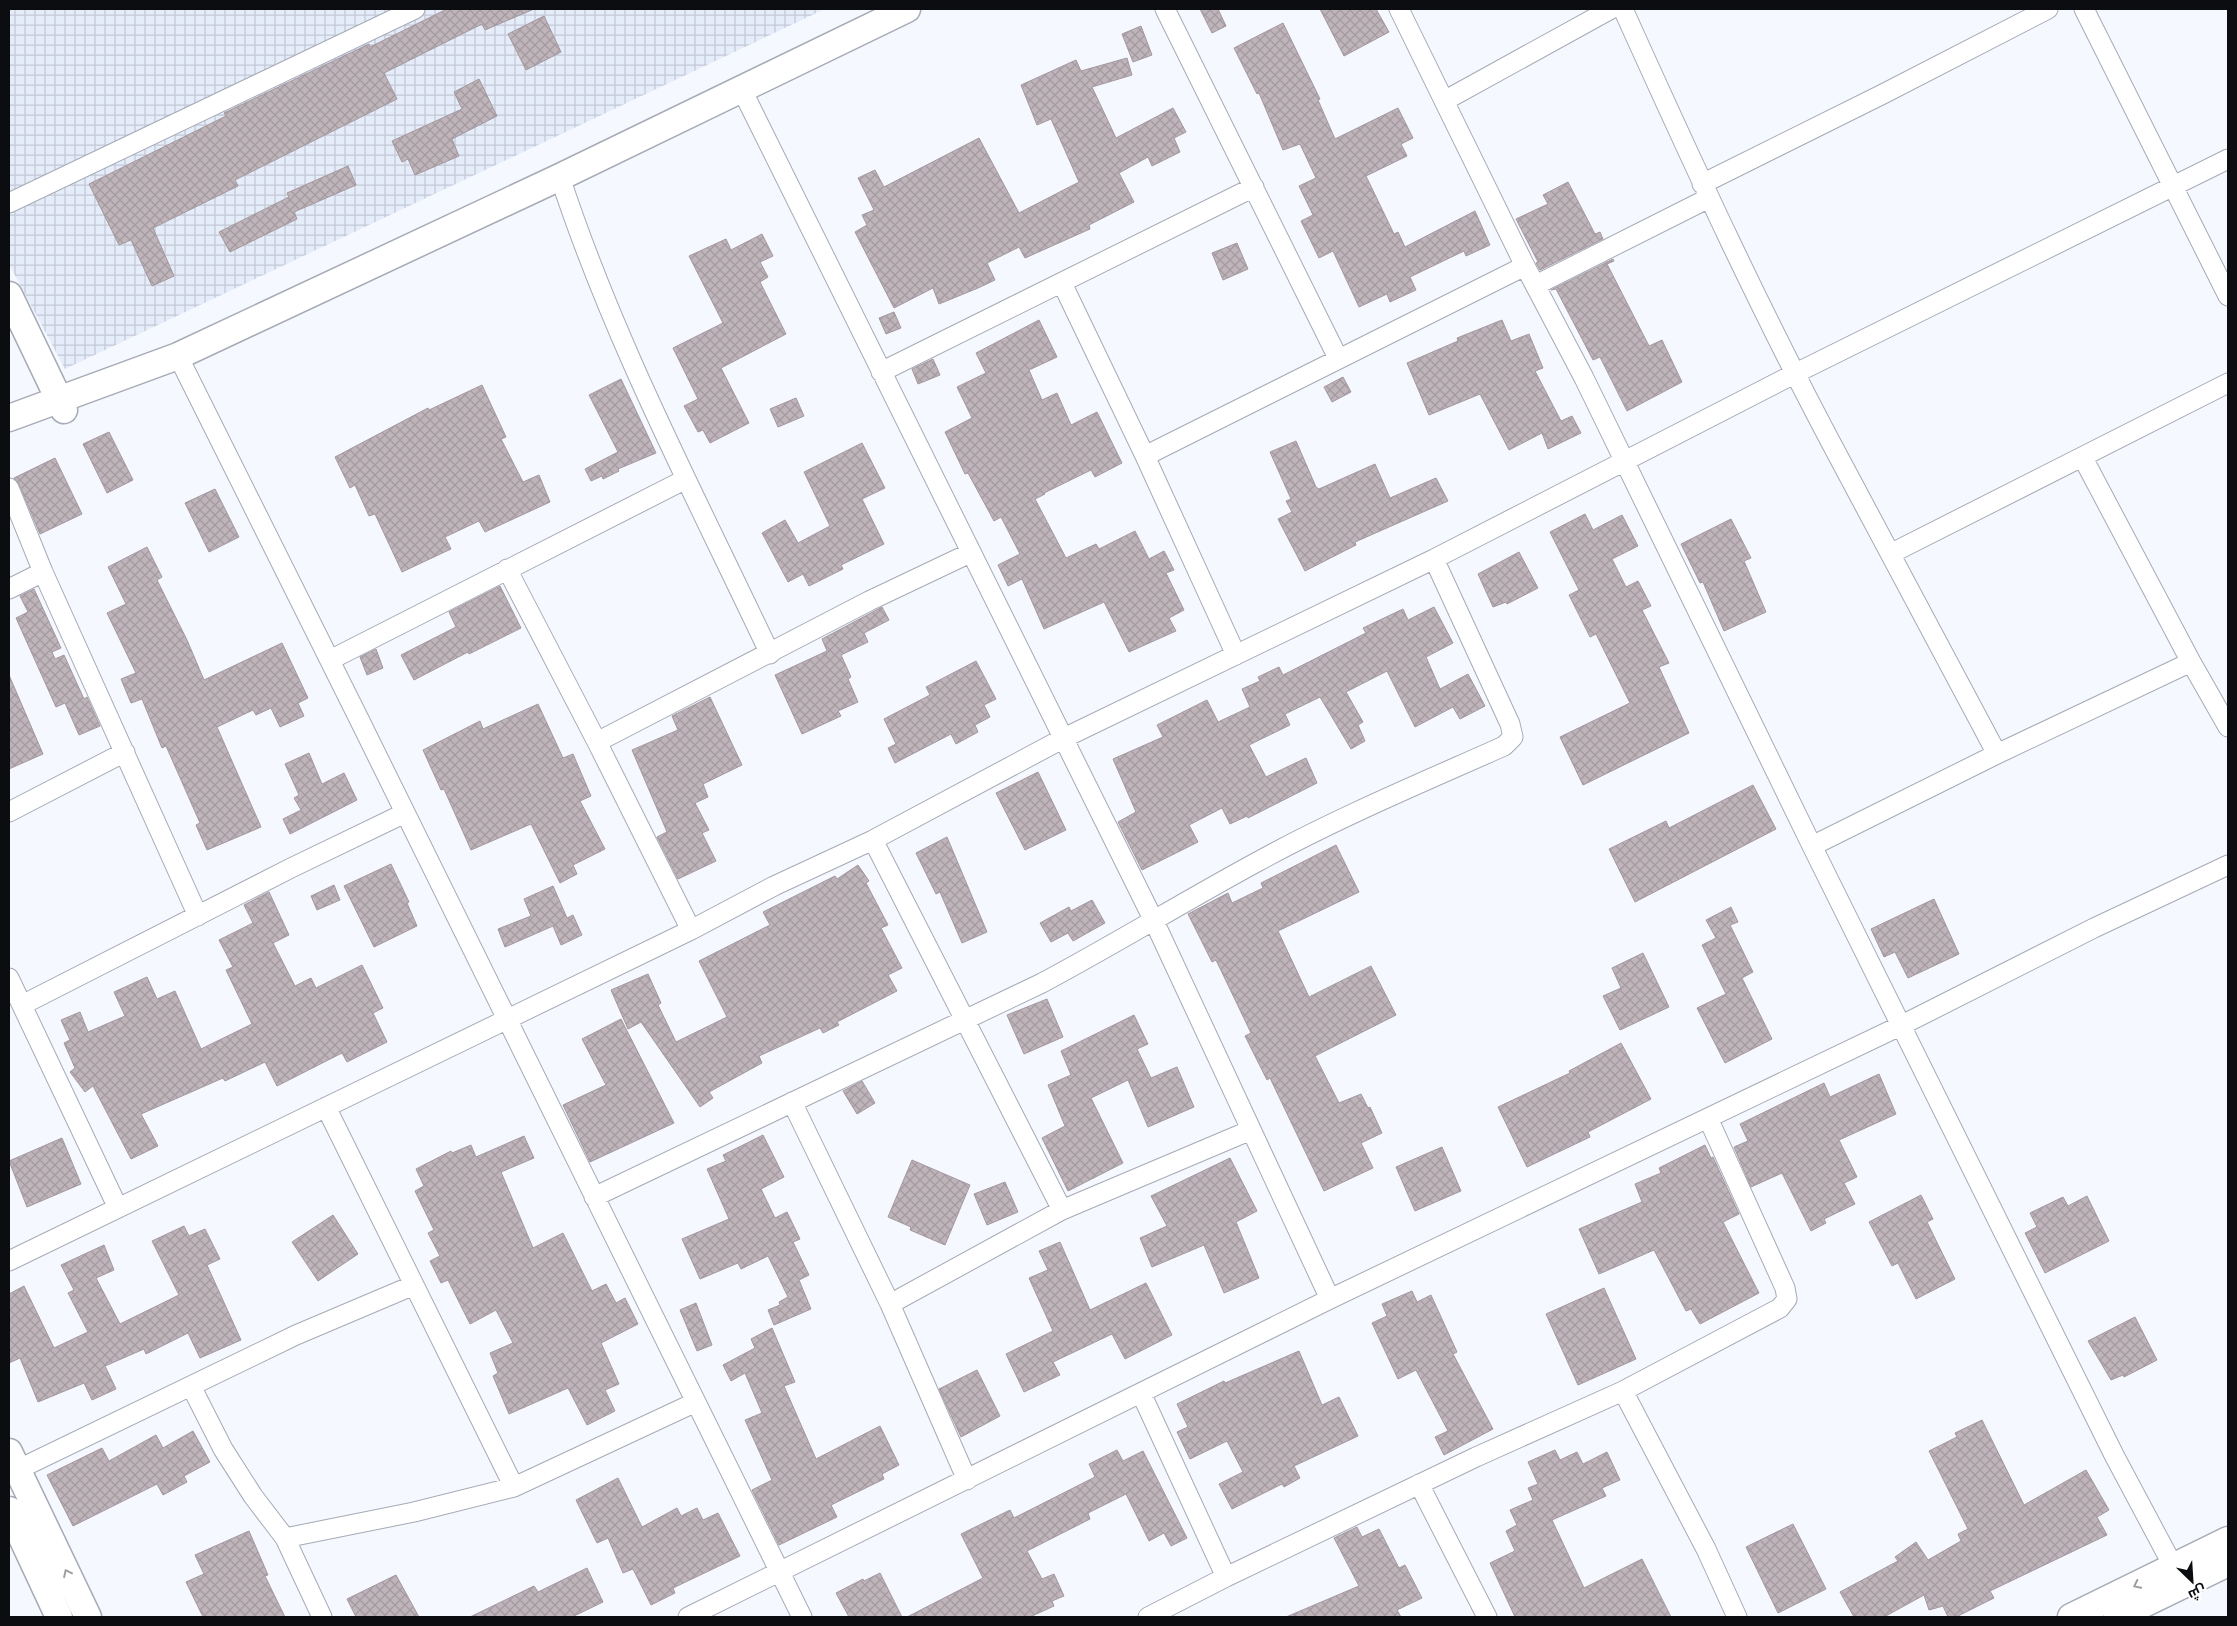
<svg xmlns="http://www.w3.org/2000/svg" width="2237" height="1626" viewBox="0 0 2237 1626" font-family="'Source Serif 4',Cairo,serif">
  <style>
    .industrial { fill: url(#industrial-grid) }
    .building { fill: url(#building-cross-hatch); stroke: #a4989f }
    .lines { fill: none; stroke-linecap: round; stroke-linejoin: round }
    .street-casing { stroke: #a5aab5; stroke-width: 21 }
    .secondary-casing { stroke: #a5aab5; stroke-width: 29 }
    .street { stroke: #fff; stroke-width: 19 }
    .secondary { stroke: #fff; stroke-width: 26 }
    .oneway { stroke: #9d9e9f }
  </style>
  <defs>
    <pattern id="industrial-grid" width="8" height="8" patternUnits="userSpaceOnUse" patternTransform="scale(1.25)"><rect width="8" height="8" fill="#e5ecfa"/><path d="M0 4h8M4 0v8" fill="none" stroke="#c3c9d5"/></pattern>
    <pattern id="building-cross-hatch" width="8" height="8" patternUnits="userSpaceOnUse" patternTransform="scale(1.25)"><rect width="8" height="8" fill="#bfb4ba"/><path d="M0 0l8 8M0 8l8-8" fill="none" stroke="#a39a9f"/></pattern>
  </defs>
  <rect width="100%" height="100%" fill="#f5f8ff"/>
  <path class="industrial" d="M9,9H825L65,369L9,264Z"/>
  <path class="building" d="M447,9H534L485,30L482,24L384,73L397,99L235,180L238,186L153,228L174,276L152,286L131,240L119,245L89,184L226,116L224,113L369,44L370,47Z
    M1200,9H1218L1226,26L1212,33Z
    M1320,9H1376L1389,32L1344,56Z
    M544,16L561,52L526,70L508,34Z
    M1283,23L1320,99L1318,100L1335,139L1398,108L1413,138L1401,144L1407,156L1366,176L1394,234L1398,232L1405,247L1475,211L1490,245L1466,256L1464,251L1410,277L1416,290L1390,302L1387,294L1359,307L1333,251L1319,258L1301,221L1313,215L1299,186L1316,178L1300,144L1283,150L1259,93L1257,94L1234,48Z
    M1141,26L1152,55L1133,62L1122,34Z
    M1127,58L1132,75L1092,87L1116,138L1173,108L1186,132L1174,138L1180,152L1152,166L1148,157L1119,173L1134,202L1089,225L1090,229L1025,258L1019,247L987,263L995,280L978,288L939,304L933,288L894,308L855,232L867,225L862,215L874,210L858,178L875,170L884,187L979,138L1019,213L1079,182L1051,119L1037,125L1021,85L1076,60L1081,71Z
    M479,79L497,116L452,139L459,156L415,175L408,159L402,162L392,141L462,109L454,92Z
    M348,166L356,185L294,212L297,219L230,252L219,232L289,197L287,193Z
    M1568,182L1595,234L1600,232L1603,239L1540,270L1536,263L1538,262L1516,219L1548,204L1543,195Z
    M762,234L773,256L760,262L768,277L760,282L786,334L721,368L749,423L710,443L703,430L698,432L684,406L698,399L673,348L723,323L689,256L726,239L731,250Z
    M1237,243L1248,269L1223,280L1212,253Z
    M1613,259L1614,261L1607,264L1649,346L1662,340L1682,382L1627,411L1600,357L1593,360L1556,289L1551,290Z
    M894,312L901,328L886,334L879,318Z
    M1039,320L1057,357L1029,370L1042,400L1057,393L1071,425L1097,412L1122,463L1095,477L1091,470L1044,493L1045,494L1035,499L1066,558L1096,544L1099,549L1135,531L1149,559L1164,551L1174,570L1166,573L1184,610L1169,618L1176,631L1129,652L1104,602L1044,629L1022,579L1008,586L998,565L1020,554L1001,517L994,521L968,473L965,474L945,432L972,418L957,387L986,373L976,353Z
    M1502,320L1511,341L1529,334L1543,368L1535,371L1561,421L1572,416L1581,433L1548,449L1542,433L1509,450L1480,394L1429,415L1407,363L1458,341L1457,338Z
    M933,359L940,375L918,384L912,369Z
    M1343,377L1351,392L1332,402L1324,387Z
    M621,379L656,453L618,469L619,471L603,479L602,476L591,481L585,469L618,452L589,395Z
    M482,385L506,437L501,439L523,482L539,475L550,502L485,532L479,521L445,537L451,549L402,572L375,514L369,516L355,485L350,488L335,457L428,408L429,410Z
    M796,398L804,416L778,427L770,409Z
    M109,432L133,480L107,493L83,444Z
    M1296,441L1316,487L1319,489L1375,464L1390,498L1436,478L1448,501L1355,542L1356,545L1305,571L1278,519L1292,512L1286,501L1291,499L1270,452Z
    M862,443L885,488L862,499L884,544L841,565L843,569L809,586L803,574L788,582L762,533L785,520L798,543L830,526L804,472Z
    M55,458L82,514L40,534L19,484L14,478Z
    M215,489L239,537L209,552L185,503Z
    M1585,514L1593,530L1622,515L1638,546L1612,559L1626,587L1638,581L1651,606L1642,610L1669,663L1659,667L1689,733L1583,785L1560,737L1630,703L1596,634L1590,637L1569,595L1579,590L1550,532Z
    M1731,519L1751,558L1744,561L1766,612L1724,631L1703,582L1700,583L1681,544Z
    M147,547L162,577L157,580L187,640L204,680L282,643L308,698L298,703L304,716L280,727L271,708L256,715L253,710L217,727L261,827L207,850L196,825L200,823L166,746L162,748L142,699L131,703L121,679L136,673L107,613L126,604L108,567Z
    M1519,552L1538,588L1507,604L1506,602L1493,607L1478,574Z
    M500,586L521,628L469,654L468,652L414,680L401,655L456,627L449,612Z
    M34,589L61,648L52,652L55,659L64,655L84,699L87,697L100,726L79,735L65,703L56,707L16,618L28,612L20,596Z
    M882,607L889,620L864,633L868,642L841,655L851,677L848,679L858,702L838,711L841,716L802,734L775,675L827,651L822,639Z
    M1434,607L1453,643L1426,657L1440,689L1468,674L1485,706L1460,719L1453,707L1415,727L1387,671L1346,692L1363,722L1358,725L1365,741L1351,749L1320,697L1285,714L1290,725L1249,745L1266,777L1306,758L1317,783L1248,818L1247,816L1230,824L1222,808L1189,825L1198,842L1142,870L1118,822L1136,812L1113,759L1163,737L1157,725L1207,700L1218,722L1250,707L1242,689L1260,681L1258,677L1279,667L1283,675L1366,633L1363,628L1403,609L1408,620Z
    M376,649L383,668L367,675L360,657Z
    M976,661L996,699L984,705L990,717L975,725L978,732L956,744L951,734L895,763L888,748L896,744L884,719L930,695L926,687Z
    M9,675L43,754L9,769Z
    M710,697L742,765L703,784L708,797L695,803L709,830L702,833L716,861L678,879L657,837L667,832L632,750L678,730L672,716Z
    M538,704L563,758L573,754L591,796L580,801L605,849L573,865L577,874L560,883L531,824L471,850L444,789L441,790L423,750L480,721L483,729Z
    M309,753L322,784L344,773L357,800L290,834L283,819L301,810L294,798L299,795L285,764Z
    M1038,772L1066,830L1025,850L996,793Z
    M1753,785L1776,829L1635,902L1609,849L1666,821L1669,828Z
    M947,837L987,932L962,943L940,892L936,894L916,853Z
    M1336,845L1359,892L1278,931L1309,997L1371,966L1396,1015L1315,1056L1339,1103L1361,1094L1368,1108L1370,1107L1382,1133L1361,1143L1373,1168L1324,1191L1270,1078L1267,1080L1245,1036L1251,1033L1216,960L1212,962L1188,914L1228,893L1232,903L1263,888L1261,883Z
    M391,864L409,902L407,903L417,926L374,947L344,886Z
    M858,865L869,881L866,883L888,925L881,928L902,968L888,975L897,991L837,1022L839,1025L823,1033L820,1028L759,1056L762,1063L709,1092L713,1098L700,1107L641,1022L628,1029L611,990L648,974L661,1003L658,1005L676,1042L727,1017L699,961L770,925L763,912L835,876L837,879Z
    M334,885L340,900L317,910L311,896Z
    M553,886L567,918L573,915L582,935L561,945L553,926L505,947L498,929L531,916L524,899Z
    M269,892L289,935L273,943L295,986L311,978L316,988L362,965L383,1008L373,1013L387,1042L347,1062L342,1053L277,1086L265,1062L225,1081L223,1078L141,1114L158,1146L131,1159L93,1086L85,1092L70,1072L75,1068L64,1043L70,1040L61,1020L80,1012L88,1032L125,1016L114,992L147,977L157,999L175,991L201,1049L252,1024L226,970L233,967L219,940L253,923L244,905Z
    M1934,899L1959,954L1908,978L1895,952L1884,957L1871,929Z
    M1092,900L1105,923L1073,941L1068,933L1051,942L1040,923L1069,907L1071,911Z
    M1731,907L1738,922L1730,925L1753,972L1742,978L1772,1039L1725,1063L1697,1008L1726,994L1702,945L1716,938L1706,920Z
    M1643,953L1669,1007L1620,1030L1603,996L1621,988L1612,968Z
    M1047,999L1063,1037L1024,1054L1007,1015Z
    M1134,1015L1148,1044L1137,1049L1151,1078L1177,1067L1194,1107L1148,1127L1128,1080L1091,1098L1123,1163L1068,1191L1042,1138L1065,1126L1048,1085L1071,1075L1061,1051Z
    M621,1019L674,1123L590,1162L563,1105L606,1085L582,1039Z
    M1621,1043L1651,1099L1588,1132L1590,1137L1527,1167L1498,1107L1570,1073L1569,1071Z
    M1879,1074L1896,1114L1839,1140L1857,1177L1844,1183L1855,1204L1824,1219L1826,1223L1811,1231L1782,1173L1751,1187L1734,1147L1748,1141L1740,1124L1824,1083L1830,1097Z
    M862,1081L875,1103L857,1114L843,1091Z
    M763,1135L784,1177L761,1189L775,1218L787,1212L800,1239L793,1242L809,1275L799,1280L811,1309L774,1325L768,1310L780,1305L779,1302L788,1297L768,1256L741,1269L738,1263L700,1279L682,1239L729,1219L707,1169L726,1161L723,1155Z
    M524,1136L534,1158L501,1172L533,1248L563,1233L592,1291L606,1284L616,1303L625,1298L638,1324L601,1343L619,1384L605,1390L615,1411L587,1425L568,1388L509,1414L493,1376L498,1373L490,1353L513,1343L496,1310L470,1324L448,1280L441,1283L430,1261L440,1256L428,1233L434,1230L415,1191L424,1186L416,1169L451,1151L452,1153L471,1145L476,1157Z
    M62,1138L81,1184L27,1207L9,1161Z
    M1705,1145L1711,1158L1713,1157L1739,1214L1723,1222L1759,1293L1700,1324L1691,1309L1686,1311L1654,1250L1599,1274L1579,1229L1642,1202L1635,1184L1661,1173L1659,1168Z
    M1442,1147L1461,1191L1415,1211L1396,1167Z
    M1230,1158L1257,1211L1236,1222L1259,1278L1224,1293L1204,1245L1152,1267L1140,1238L1167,1226L1151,1196Z
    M912,1160L970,1185L945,1245L910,1230L911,1227L888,1217Z
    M1005,1182L1018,1212L987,1225L974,1194Z
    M1921,1195L1933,1219L1927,1222L1955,1279L1916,1299L1898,1263L1892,1266L1869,1222Z
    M2087,1196L2109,1241L2045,1273L2025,1233L2037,1227L2030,1213L2063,1197L2068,1206Z
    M333,1215L358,1254L318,1281L292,1242Z
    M184,1226L189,1236L205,1229L220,1259L207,1265L241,1340L200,1358L188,1333L146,1354L144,1349L105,1366L116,1389L92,1400L84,1383L38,1402L20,1358L9,1363V1294L24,1286L54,1348L88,1332L68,1293L74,1290L61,1265L104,1245L114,1270L96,1278L120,1324L179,1295L152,1241Z
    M1060,1242L1090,1310L1146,1283L1172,1335L1125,1359L1112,1334L1053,1362L1060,1375L1024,1392L1006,1354L1053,1331L1029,1278L1048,1270L1039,1251Z
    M1604,1288L1636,1359L1578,1385L1546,1314Z
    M1412,1291L1417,1302L1431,1295L1457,1352L1453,1354L1493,1429L1444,1455L1435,1437L1448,1431L1416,1370L1398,1379L1372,1323L1387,1316L1382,1304Z
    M696,1303L712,1345L697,1351L680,1310Z
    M2135,1317L2157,1360L2124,1377L2123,1375L2111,1380L2088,1341Z
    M772,1328L795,1382L784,1386L816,1459L880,1426L899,1465L882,1474L884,1479L831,1505L837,1517L779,1545L752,1490L772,1480L745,1420L762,1413L745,1373L731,1381L723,1365L755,1348L751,1339Z
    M1299,1351L1322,1405L1339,1397L1358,1436L1294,1466L1300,1478L1284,1487L1282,1484L1232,1509L1219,1484L1243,1472L1227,1441L1190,1459L1177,1432L1188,1427L1177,1404L1224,1381L1225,1383Z
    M977,1370L1000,1416L961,1437L939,1389Z
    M1982,1420L2024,1505L2086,1470L2109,1510L2097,1517L2107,1535L1990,1591L1994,1598L1956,1617H1948L1943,1606L1929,1610L1924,1595L1884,1617H1854L1840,1592L1898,1561L1895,1557L1916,1542L1928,1560L1961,1541L1958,1534L1968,1529L1929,1451L1957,1437L1955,1433Z
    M193,1431L210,1462L184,1476L187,1482L163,1495L157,1484L73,1526L47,1475L102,1448L109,1461L156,1435L163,1448Z
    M1117,1450L1123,1461L1143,1451L1187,1538L1171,1546L1164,1533L1149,1541L1126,1494L1088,1513L1090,1519L1027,1551L1042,1579L1054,1574L1064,1596L1052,1601L1054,1606L1030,1617H907L983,1578L961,1534L1010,1510L1014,1518L1095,1477L1089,1464Z
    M1555,1450L1560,1460L1577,1452L1583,1464L1607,1452L1620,1480L1602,1488L1606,1496L1552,1520L1584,1588L1642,1559L1671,1617H1515L1490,1563L1515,1551L1506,1531L1517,1525L1510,1510L1533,1500L1528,1488L1538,1484L1528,1462Z
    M618,1478L642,1527L677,1508L681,1516L697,1508L703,1520L718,1513L740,1556L673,1588L675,1593L651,1605L633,1569L623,1573L608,1538L597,1543L576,1500Z
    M1793,1524L1826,1589L1778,1613L1746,1547Z
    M1357,1527L1362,1537L1379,1529L1399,1568L1405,1565L1422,1598L1397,1610L1401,1617H1286L1359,1586L1334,1538Z
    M249,1531L268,1575L265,1576L285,1617H203L186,1582L204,1574L195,1555Z
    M587,1568L603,1602L572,1617H470L534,1586L538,1592Z
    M880,1573L902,1617H849L836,1593L863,1579L864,1581Z
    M396,1575L419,1617H356L347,1599Z"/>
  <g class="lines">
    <g class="street-casing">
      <path id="street" d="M1165,9L1338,358
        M1399,9L1525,266L1584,378L1812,846L2114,1455L2179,1577
        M1623,9C1693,164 1764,319 1845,469C1896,564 1947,659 1997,754
        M2084,9L2228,296
        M741,88L1154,921L1330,1299
        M1444,101L1611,9
        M560,177C614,342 696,497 770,654
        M1702,184L1883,94L2048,9
        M9,203L415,9
        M1062,283L1145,456L1236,655
        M1536,285L1709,198
        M178,356L357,715L802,1617
        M881,372L1254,187
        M1145,456L1525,266
        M2083,458L2191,662L2228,727
        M9,488L43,572L198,916
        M1892,553L2228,383
        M507,569L597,742L691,930
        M9,589L43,572
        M330,660L686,479
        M597,742L869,601L970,553
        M9,812L125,752
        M873,840L1062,1210
        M1812,846L1997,754L2191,662
        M9,978L118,1208
        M22,1005L291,868L405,813
        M792,1102L890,1304L967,1480
        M326,1107L514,1487
        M594,1197L1042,983C1115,944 1185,901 1257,862C1337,818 1421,783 1504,746L1513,737L1510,724L1434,559
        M9,1261L691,930L774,886L873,840L1064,738L1434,559L1796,373L2228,159
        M890,1304L1062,1210L1251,1130
        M191,1386L223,1449L253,1496L285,1538L322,1617
        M1623,1391L1706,1549L1737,1617
        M1141,1393L1226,1577
        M17,1470L296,1335L414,1285
        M1419,1484L1487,1617
        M285,1538L414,1512L514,1487L696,1402
        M688,1617L1330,1299L1902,1025L2094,928L2228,865
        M1148,1617L1226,1577L1476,1457L1623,1391L1780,1308L1787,1299L1785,1288L1708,1118"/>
    </g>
    <g class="secondary-casing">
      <path id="secondary" d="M9,295L64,410
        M9,418L178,356L560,177L907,9
        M9,1452L88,1617
        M9,1510L59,1617
        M2071,1617L2228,1540
        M2117,1617L2228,1563"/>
    </g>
    <use href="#street" class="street"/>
    <use href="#secondary" class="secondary"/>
  </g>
  <defs><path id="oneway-chevron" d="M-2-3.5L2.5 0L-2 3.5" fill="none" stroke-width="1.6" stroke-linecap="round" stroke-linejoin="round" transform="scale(1.25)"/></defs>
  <g class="oneway">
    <use href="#oneway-chevron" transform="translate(67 1573) rotate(-116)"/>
    <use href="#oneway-chevron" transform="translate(2137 1585) rotate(154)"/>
  </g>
  <rect width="2237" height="1626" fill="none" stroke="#0b0d10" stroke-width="20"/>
  <g transform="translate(2192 1581) rotate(155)" stroke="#ffffff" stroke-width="4" paint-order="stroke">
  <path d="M0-4L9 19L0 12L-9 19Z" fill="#0b0d10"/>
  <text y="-8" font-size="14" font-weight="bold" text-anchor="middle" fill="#0b0d10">ش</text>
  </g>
</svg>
